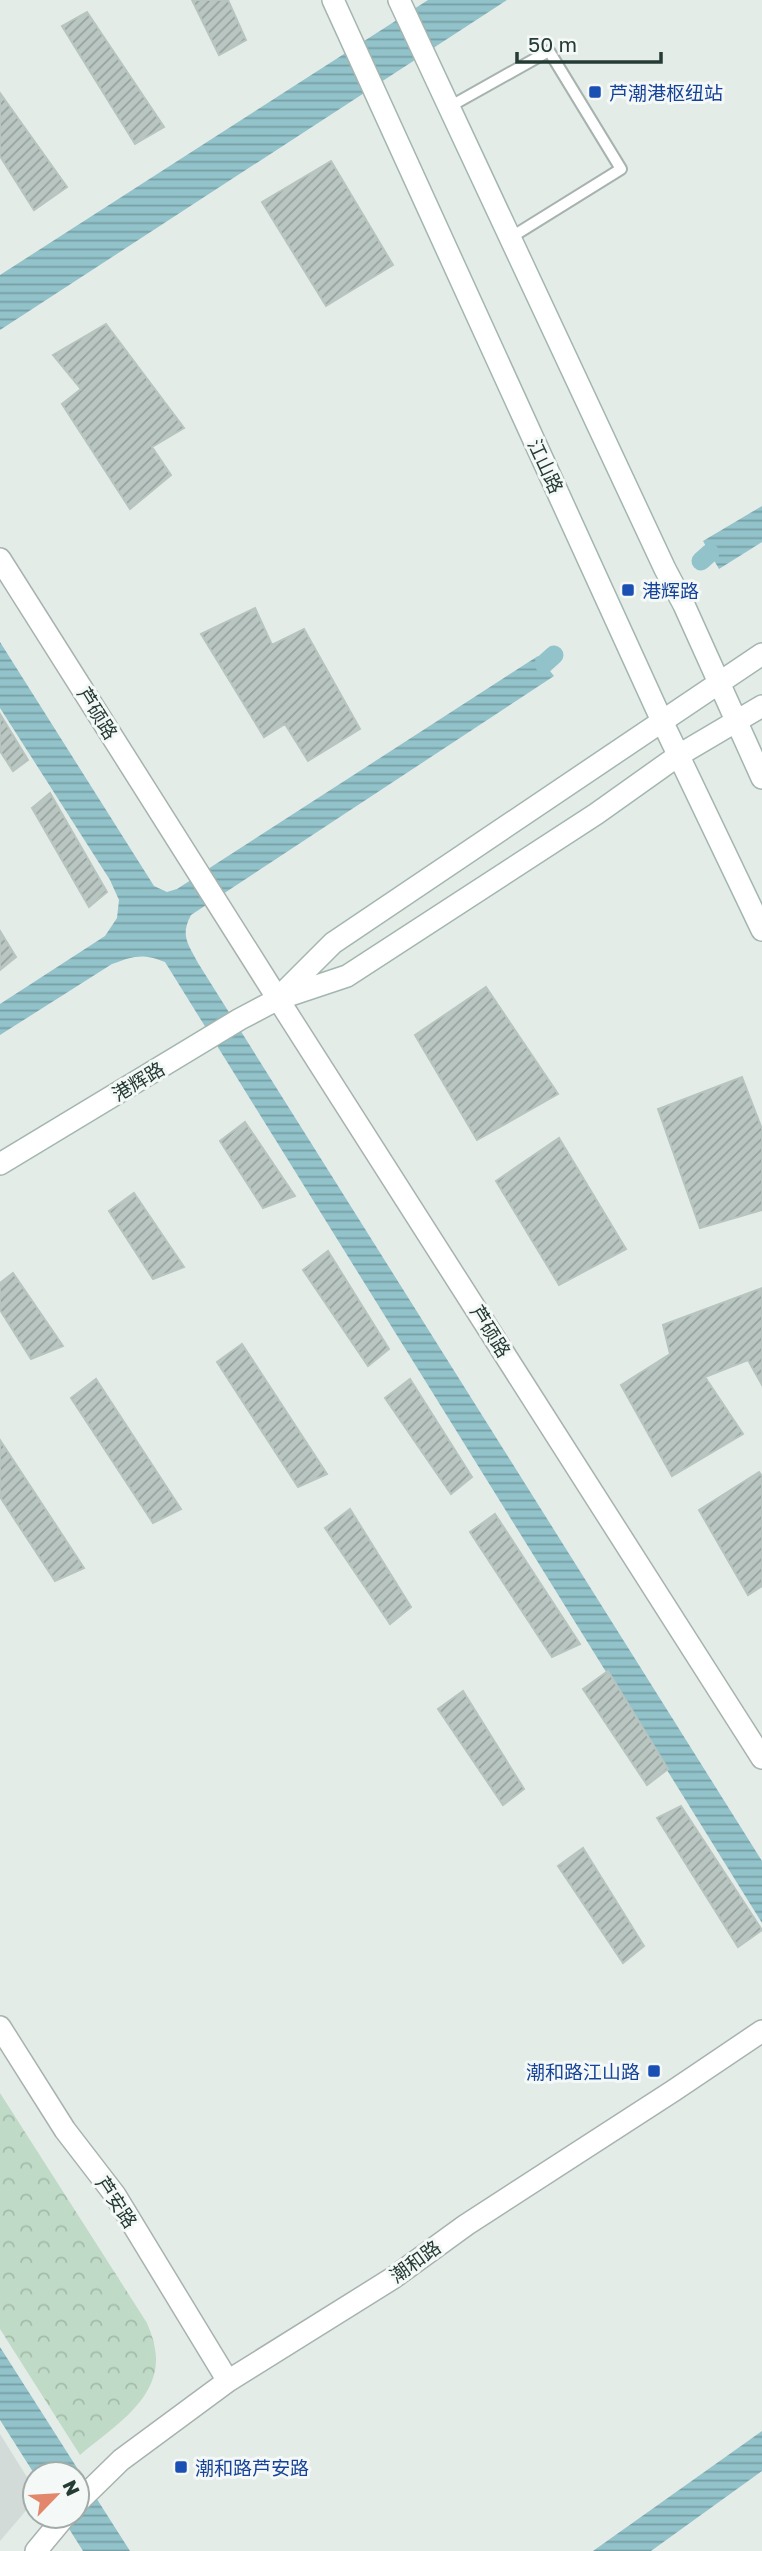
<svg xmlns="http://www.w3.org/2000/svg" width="762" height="2551" viewBox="0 0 762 2551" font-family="'Golos Text','Noto Sans SC',sans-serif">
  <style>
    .built { fill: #d2dbd7 }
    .park { fill: url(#park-crowns) }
    .water { fill: url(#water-rules) }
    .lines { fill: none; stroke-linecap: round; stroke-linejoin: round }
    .canal { stroke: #92c2ca; stroke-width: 19 }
    .building { fill: url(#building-hatch); stroke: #b7c4bf; stroke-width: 2 }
    .service-casing { stroke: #a7b3af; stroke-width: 14 }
    .minor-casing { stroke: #a7b3af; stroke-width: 24 }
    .tertiary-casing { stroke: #a7b3af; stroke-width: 24 }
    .secondary-casing { stroke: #a3b6af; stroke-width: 24 }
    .service { stroke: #fff; stroke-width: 10 }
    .minor { stroke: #fff; stroke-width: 21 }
    .tertiary { stroke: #fff; stroke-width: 21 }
    .secondary { stroke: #fff; stroke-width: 21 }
    .transit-dot { fill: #1a4fb4; stroke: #f4f8f6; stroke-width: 2.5 }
    .labels { text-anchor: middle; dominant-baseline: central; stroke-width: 6; stroke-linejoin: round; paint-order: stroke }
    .transit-label { font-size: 19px; fill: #164399; stroke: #f4f8f6; text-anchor: start }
    .street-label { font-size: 19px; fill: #253b35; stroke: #f4f8f6 }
  </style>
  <defs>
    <pattern id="park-crowns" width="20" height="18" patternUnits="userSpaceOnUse" patternTransform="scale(1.75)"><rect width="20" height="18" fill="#bfdac6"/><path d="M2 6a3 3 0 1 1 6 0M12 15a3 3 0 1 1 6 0" fill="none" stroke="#a4bcab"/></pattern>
    <pattern id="water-rules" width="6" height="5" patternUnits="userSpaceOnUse" patternTransform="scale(1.75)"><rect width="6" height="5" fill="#92c2ca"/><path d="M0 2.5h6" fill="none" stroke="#779fa5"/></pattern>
    <pattern id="building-hatch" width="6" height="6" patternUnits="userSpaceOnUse" patternTransform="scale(1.75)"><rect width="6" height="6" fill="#b9c6c1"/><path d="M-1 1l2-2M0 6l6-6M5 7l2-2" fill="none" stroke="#96a29e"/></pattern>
  </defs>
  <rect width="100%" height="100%" fill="#e4ece8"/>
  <path class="built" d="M0,2434L35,2490V2500L0,2541Z"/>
  <path class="park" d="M0,2093L147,2323C150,2331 154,2340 155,2349C164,2398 111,2428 80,2455L0,2329Z"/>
  <path class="water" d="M428,0H507L0,330V275Z
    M762,506V542L719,569L703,541Z
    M0,642L154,886L167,892L177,889L538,656L554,676L191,915C180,935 188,944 198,963L762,1861V1923L165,962C142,953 134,956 112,964L0,1035V1004L105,936L117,918L119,900L110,880L0,708Z
    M0,2347L130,2551H83L61,2516H77V2474L35,2475L0,2420Z
    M762,2431V2471L651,2551H593Z"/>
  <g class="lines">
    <path class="canal" d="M701,561L710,553
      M544,664L554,655"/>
  </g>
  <path class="building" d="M192,0H228L246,40L219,55Z
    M87,12L164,127L135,144L62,26Z
    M0,93L67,187L34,210L0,156Z
    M331,161L393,265L326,306L262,202Z
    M106,324L184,428L152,447L171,475L130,509L62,404L81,389L53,355Z
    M255,608L272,645L304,629L360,729L308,761L285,724L264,737L201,634Z
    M0,714L28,760L13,771L0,751Z
    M50,793L107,892L89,907L32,808Z
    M0,931L16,957L0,970Z
    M486,987L558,1094L477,1140L415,1035Z
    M742,1077L762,1129V1210L700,1228L658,1109Z
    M245,1122L295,1196L263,1208L220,1141Z
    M559,1138L626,1249L559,1285L496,1181Z
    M134,1193L184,1267L153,1279L109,1211Z
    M328,1251L389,1349L368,1366L303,1270Z
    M13,1273L63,1346L31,1359L0,1310V1283Z
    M762,1288V1385L748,1360L705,1377L743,1434L672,1476L621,1385L670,1354L663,1325Z
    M242,1344L327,1474L298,1487L217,1362Z
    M96,1379L181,1509L153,1523L71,1398Z
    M410,1379L472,1477L451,1494L385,1398Z
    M0,1440L84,1568L55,1581L0,1497Z
    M759,1472L762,1476V1586L748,1595L699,1510Z
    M350,1509L411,1607L390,1624L325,1528Z
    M495,1514L580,1644L552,1657L470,1532Z
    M608,1671L668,1769L647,1785L583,1689Z
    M463,1691L524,1789L503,1805L438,1709Z
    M681,1806L762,1930L738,1947L657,1818Z
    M583,1848L644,1946L623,1963L558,1866Z"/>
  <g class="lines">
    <g class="service-casing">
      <path id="service" d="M449,107L549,51L621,169L510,238"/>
    </g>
    <g class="minor-casing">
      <path id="minor" d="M0,559L278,999L762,1758"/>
    </g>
    <g class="tertiary-casing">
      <path id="tertiary" d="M0,2027L65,2130L115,2195L228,2381
        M77,2503L121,2460L228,2381L393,2278L466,2225L673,2091L762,2031
        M36,2551L65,2516"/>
    </g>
    <g class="secondary-casing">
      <path id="secondary" d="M333,0L662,721L762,930
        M399,0L665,569L684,605L762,778
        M282,994L333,943L762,654
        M0,1164L240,1019L278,999L347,976L596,814L679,755L762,706"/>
    </g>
    <use href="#service" class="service"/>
    <use href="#minor" class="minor"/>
    <use href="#tertiary" class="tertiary"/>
    <use href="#secondary" class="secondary"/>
  </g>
  <g class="transit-dot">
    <rect x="588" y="85" width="14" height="14" rx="3.5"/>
    <rect x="621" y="583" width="14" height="14" rx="3.5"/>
    <rect x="647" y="2064" width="14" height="14" rx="3.5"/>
    <rect x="174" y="2460" width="14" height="14" rx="3.5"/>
  </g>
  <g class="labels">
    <g class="transit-label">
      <text x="609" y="92">芦潮港枢纽站</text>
      <text x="642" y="590">港辉路</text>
      <text x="640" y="2071" text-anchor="end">潮和路江山路</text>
      <text x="195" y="2467">潮和路芦安路</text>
    </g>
    <g class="street-label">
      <text transform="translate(546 466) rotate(65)">江山路</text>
      <text transform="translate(98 713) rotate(58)">芦硕路</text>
      <text transform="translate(138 1081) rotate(-31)">港辉路</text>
      <text transform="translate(491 1331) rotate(58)">芦硕路</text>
      <text transform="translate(117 2202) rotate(56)">芦安路</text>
      <text transform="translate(415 2261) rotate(-36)">潮和路</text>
    </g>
  </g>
  <g transform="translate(56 2495) rotate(65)"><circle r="33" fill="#f4f8f6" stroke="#a1aca9" stroke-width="2"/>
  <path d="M0-5L12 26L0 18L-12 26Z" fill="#e2876b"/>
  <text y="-10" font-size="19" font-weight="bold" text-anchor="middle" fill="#253b35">N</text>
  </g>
  <path d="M517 52v10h144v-10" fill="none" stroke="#253b35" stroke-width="3.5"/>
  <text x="528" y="52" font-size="21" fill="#253b35" stroke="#f4f8f6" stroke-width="5" paint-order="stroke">50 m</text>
</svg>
